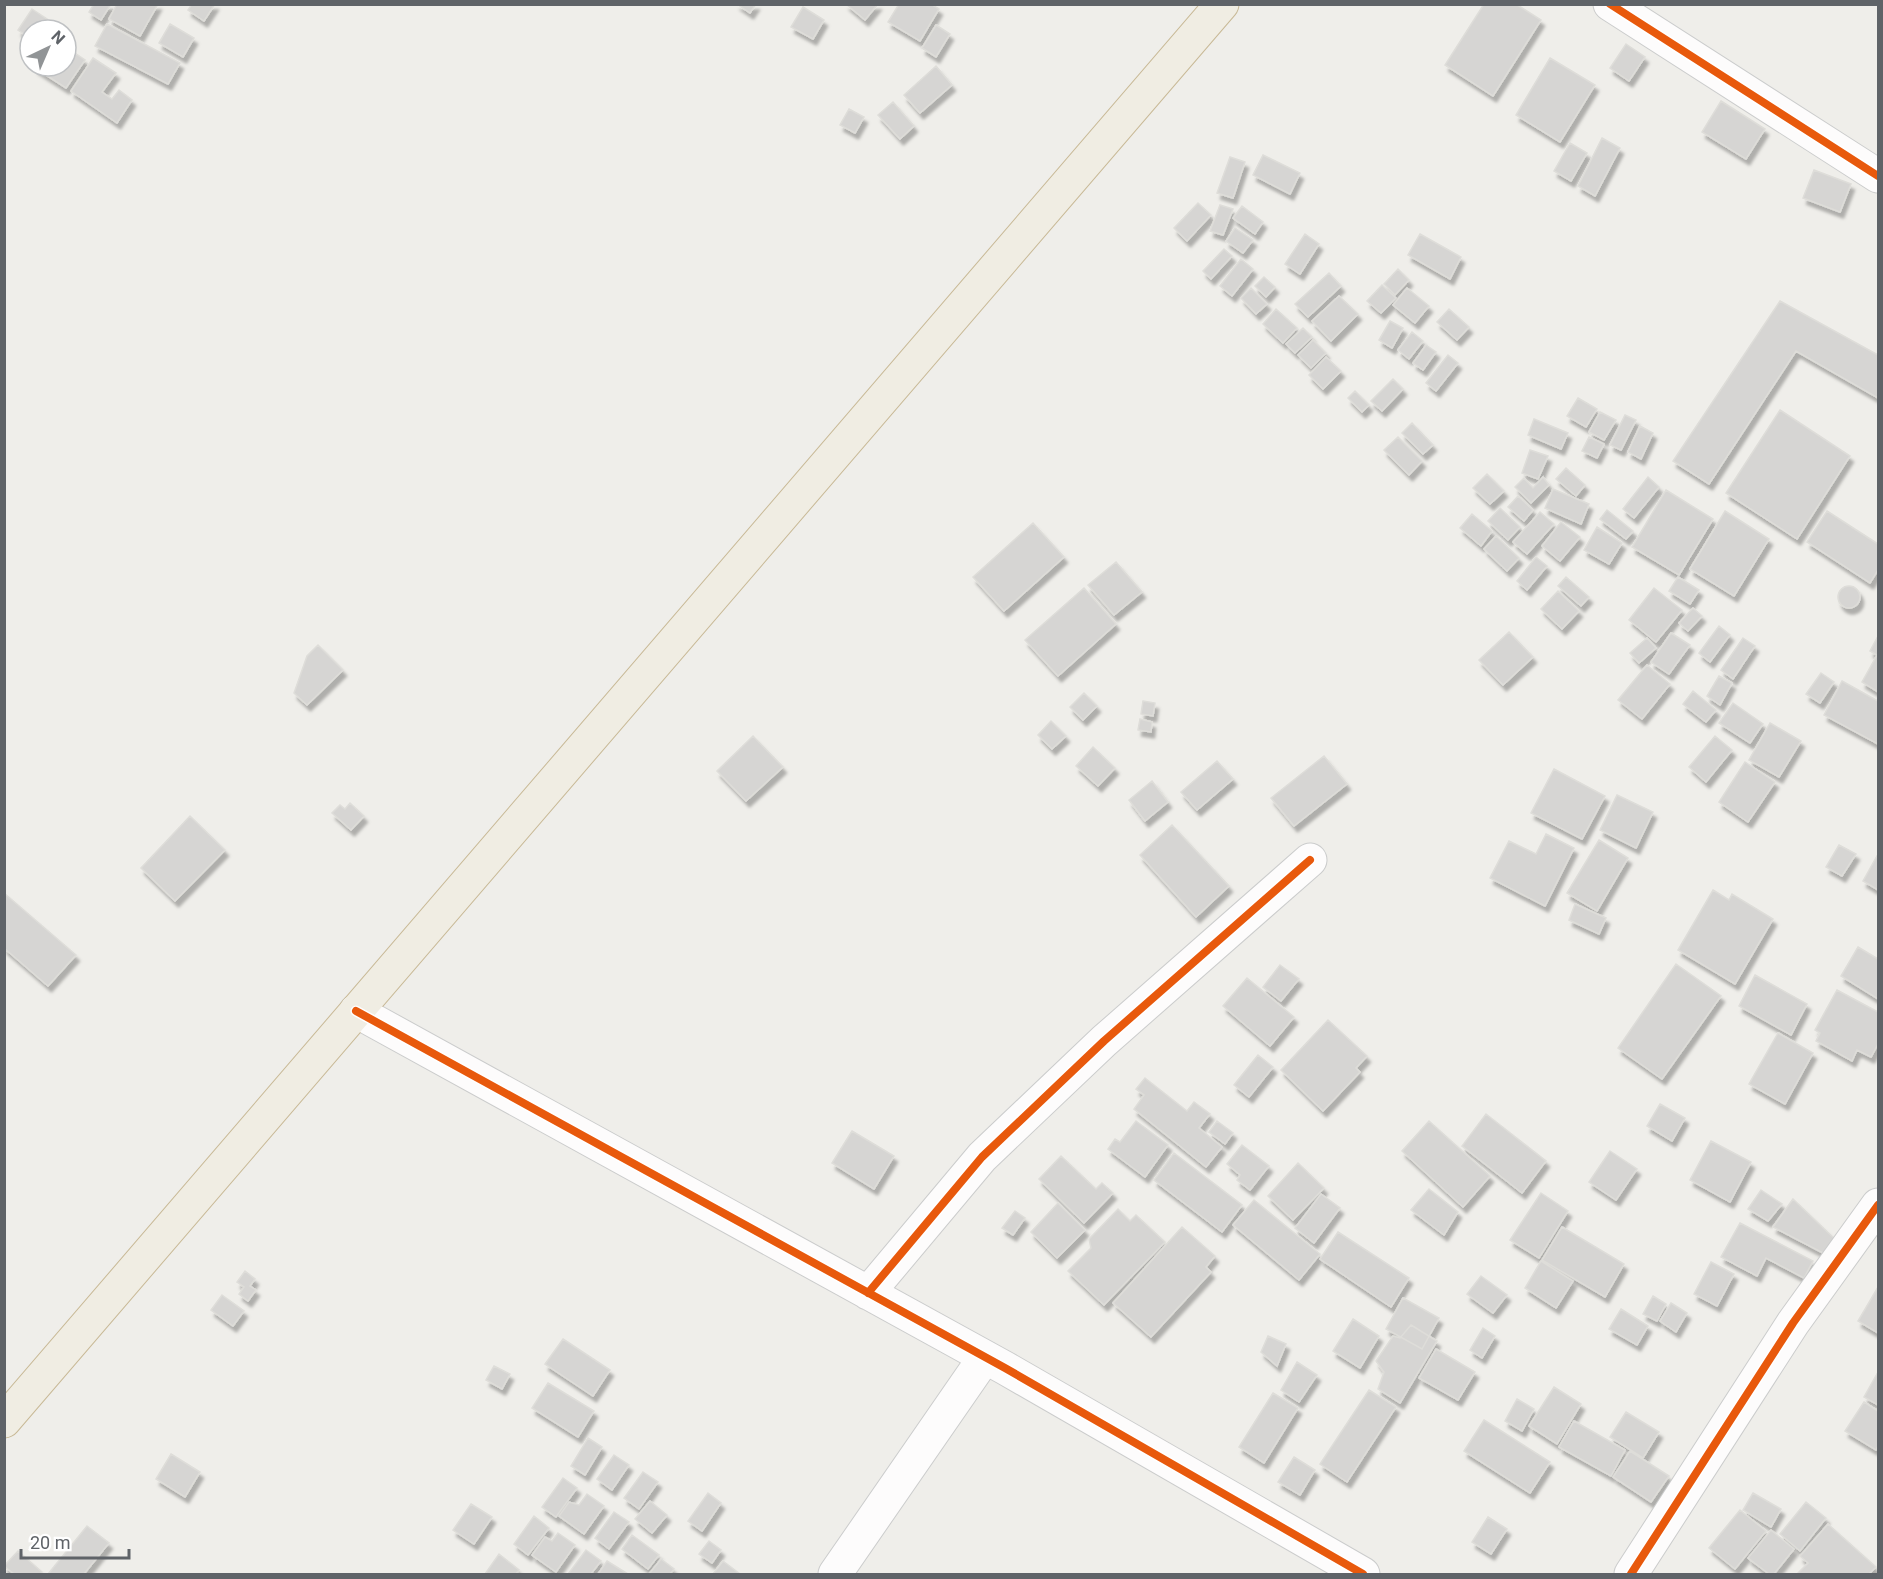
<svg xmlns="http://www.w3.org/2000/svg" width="1883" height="1579" viewBox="0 0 1883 1579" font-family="Roboto,sans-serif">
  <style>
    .building { fill: #d6d5d3; stroke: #deddd9; stroke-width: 1.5; filter: url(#shadow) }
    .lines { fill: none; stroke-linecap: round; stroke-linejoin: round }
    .street-casing { stroke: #cbcccc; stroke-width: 35 }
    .highway-casing { stroke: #c8b996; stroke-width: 35 }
    .street { stroke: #fdfcfc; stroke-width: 33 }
    .highway { stroke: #f0ede3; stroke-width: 33 }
    .cycleway-casing { stroke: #fff; stroke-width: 11 }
    .cycleway { stroke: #e8590c; stroke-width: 8 }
  </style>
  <defs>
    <filter id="shadow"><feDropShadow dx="3.5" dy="6" stdDeviation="1.5" flood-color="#0004"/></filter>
  </defs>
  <rect width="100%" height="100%" fill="#efeeea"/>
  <path class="building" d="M94,4H111L101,20L89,12Z
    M117,4H158L140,36L109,19Z
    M192,4H215L204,21L188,10Z
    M737,4H756L750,13Z
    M846,4H878L865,20Z
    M899,4H931L939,9L920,41L888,22Z
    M1484,4H1516L1541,20L1493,96L1445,65Z
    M803,7L824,20L813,39L791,27Z
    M32,9L47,19L40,30H30V38L18,30Z
    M107,24L180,63L168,84L95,46Z
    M170,24L194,38L183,57L159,43Z
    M936,25L950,34L936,57L922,48Z
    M1626,44L1645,57L1629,81L1610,68Z
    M66,47L85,60L66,88L35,68L36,66H66Z
    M93,58L116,73L102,92L112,99L119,90L132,100L117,123L71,91Z
    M1550,58L1595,85L1560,142L1516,115Z
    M936,66L952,85L920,113L904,95Z
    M1721,101L1765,129L1746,159L1702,132Z
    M893,102L914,126L900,139L878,115Z
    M849,109L864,117L855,133L840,125Z
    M1602,138L1620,148L1595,196L1578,186Z
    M1570,143L1587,153L1571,181L1554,171Z
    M1263,155L1300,173L1290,194L1253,175Z
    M1230,157L1245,162L1233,198L1217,193Z
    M1814,170L1851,184L1840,212L1803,198Z
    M1198,203L1211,215L1187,241L1174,228Z
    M1220,205L1233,209L1223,235L1210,231Z
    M1242,206L1263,222L1255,234L1233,218Z
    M1235,228L1253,240L1243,253L1226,241Z
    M1305,234L1319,244L1300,274L1285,264Z
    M1420,234L1461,257L1450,279L1408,255Z
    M1224,249L1232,256L1211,279L1203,271Z
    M1241,259L1253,269L1232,296L1220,286Z
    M1398,269L1409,280L1395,295L1384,284Z
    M1329,273L1341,286L1308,317L1295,304Z
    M1264,277L1275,287L1266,297L1255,286Z
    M1382,285L1396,298L1381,313L1367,301Z
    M1251,288L1267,304L1256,314L1241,298Z
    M1407,288L1429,306L1415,323L1393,305Z
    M1339,296L1358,314L1331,341L1312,321Z
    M1780,301L1878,355V398L1796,351L1709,484L1673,461Z
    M1276,309L1297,328L1283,343L1263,324Z
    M1449,309L1469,327L1457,340L1437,322Z
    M1390,321L1403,328L1392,348L1379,340Z
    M1303,328L1312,337L1295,353L1286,344Z
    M1412,332L1423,341L1409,359L1398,350Z
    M1313,340L1326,353L1311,368L1298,355Z
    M1426,345L1436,352L1423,370L1413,363Z
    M1448,355L1458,363L1436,391L1426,383Z
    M1326,357L1341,371L1323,389L1309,375Z
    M1393,379L1403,389L1382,411L1371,401Z
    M1355,391L1369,405L1362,412L1348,398Z
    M1578,398L1597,409L1586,427L1567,416Z
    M1780,410L1850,456L1797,539L1726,493Z
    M1600,412L1616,420L1604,440L1589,432Z
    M1625,415L1636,420L1621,450L1610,445Z
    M1534,419L1568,433L1561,449L1528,435Z
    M1412,423L1433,445L1423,454L1402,433Z
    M1640,426L1653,433L1641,459L1628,452Z
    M1398,437L1422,461L1409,475L1384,450Z
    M1589,437L1604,444L1597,458L1582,451Z
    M1530,450L1548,456L1538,479L1522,473Z
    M1566,468L1585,485L1576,496L1556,479Z
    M1487,474L1504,491L1490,504L1473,488Z
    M1543,477L1549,485L1531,503L1515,487L1524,478L1533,488Z
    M1648,477L1659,487L1634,518L1623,509Z
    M1553,489L1589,504L1581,524L1545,508Z
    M1666,490L1713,519L1679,575L1632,547Z
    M1518,496L1533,510L1524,521L1508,507Z
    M1500,508L1520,527L1508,540L1488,521Z
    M1607,510L1633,531L1626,539L1600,519Z
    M1725,511L1769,539L1734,596L1690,569Z
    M1827,511L1878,544V570L1870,583L1807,542Z
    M1540,512L1554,524L1527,554L1513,542Z
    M1472,514L1492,531L1481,546L1460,528Z
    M1561,522L1580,537L1560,561L1542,546Z
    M1033,523L1064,557L1004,611L973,577Z
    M1597,527L1622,543L1609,564L1584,550Z
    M1496,536L1519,558L1507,571L1484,549Z
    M1536,557L1547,566L1527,590L1517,581Z
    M1116,562L1142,592L1114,615L1088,585Z
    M1566,577L1589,597L1581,606L1558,586Z
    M1678,577L1699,590L1690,604L1669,591Z
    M1838 597a11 11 0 1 1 22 0a11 11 0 1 1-22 0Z
    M1084,588L1116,624L1058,676L1025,640Z
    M1654,588L1682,610L1656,642L1629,620Z
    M1558,591L1579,611L1562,629L1541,609Z
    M1693,608L1702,616L1688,631L1679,623Z
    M1719,626L1730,635L1710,662L1699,653Z
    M1509,632L1533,657L1503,685L1479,660Z
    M1671,633L1690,645L1669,674L1651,662Z
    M1878,636V692L1862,682L1877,655L1870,651Z
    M1647,638L1656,648L1639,663L1630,653Z
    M1743,638L1755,646L1733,679L1721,670Z
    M318,645L343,670L307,705L294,693L307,656Z
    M1647,665L1670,684L1642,719L1618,700Z
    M1821,673L1834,682L1820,703L1806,694Z
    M1719,676L1732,683L1720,705L1707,696Z
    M1842,681L1878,701V744L1824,715Z
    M1693,691L1716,710L1706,722L1683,704Z
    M1084,693L1097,706L1083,720L1070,707Z
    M1143,701L1155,703L1153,716L1141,714Z
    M1733,703L1763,724L1750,743L1719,723Z
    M1140,719L1152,722L1151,732L1138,730Z
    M1051,721L1066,736L1052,749L1038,735Z
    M1770,723L1801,741L1779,777L1749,760Z
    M753,736L783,767L746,801L717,771Z
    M1715,736L1732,750L1706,782L1689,767Z
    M1093,747L1115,768L1098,786L1076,766Z
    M1324,756L1347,784L1294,826L1271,798Z
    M1217,761L1233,779L1197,810L1181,792Z
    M1745,762L1775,782L1748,822L1719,802Z
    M1554,769L1605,796L1582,839L1531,813Z
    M1152,781L1168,802L1145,821L1129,800Z
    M1617,795L1653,812L1636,848L1600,830Z
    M350,803L364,816L351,830L332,813L340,805L345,809Z
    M190,816L225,850L175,901L141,868Z
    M1172,825L1229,886L1196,917L1140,855Z
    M1546,834L1574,848L1545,906L1490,878L1509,841L1536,854Z
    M1599,840L1628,858L1597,911L1567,893Z
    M1839,845L1856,854L1842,876L1826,867Z
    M1877,856L1878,857V890L1863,881Z
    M1713,890L1729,900L1732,894L1773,919L1735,984L1678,950Z
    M4,893L76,955L48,986L4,948Z
    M1575,904L1606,918L1599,934L1569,920Z
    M1858,947L1878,959V999L1841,976Z
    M1676,964L1721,996L1662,1079L1618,1048Z
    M1280,965L1299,979L1281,1001L1263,987Z
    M1755,975L1807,1004L1791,1035L1739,1006Z
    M1247,978L1294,1017L1270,1046L1223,1006Z
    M1837,990L1878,1012V1044L1871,1057L1857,1050L1852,1061L1816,1041L1820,1033L1815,1030Z
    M1328,1020L1367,1056L1356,1068L1360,1072L1323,1111L1281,1070Z
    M1778,1033L1813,1053L1785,1104L1749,1084Z
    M1258,1055L1273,1067L1249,1097L1234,1085Z
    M1145,1078L1187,1111L1194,1102L1210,1114L1199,1128L1222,1147L1206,1167L1134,1109L1144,1095L1136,1089Z
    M1660,1104L1685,1118L1672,1141L1647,1126Z
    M1486,1114L1546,1161L1522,1193L1462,1146Z
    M1136,1121L1168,1145L1145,1177L1108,1149L1115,1139L1120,1142Z
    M1217,1121L1233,1133L1225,1144L1209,1132Z
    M1429,1121L1490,1176L1463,1207L1402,1151Z
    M852,1131L894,1156L874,1189L832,1163Z
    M1711,1141L1751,1162L1730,1202L1690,1180Z
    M1242,1145L1269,1166L1250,1190L1237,1180L1240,1175L1227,1164Z
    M1610,1151L1637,1169L1616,1200L1589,1182Z
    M1174,1153L1242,1205L1222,1232L1154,1180Z
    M1061,1156L1096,1189L1102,1183L1113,1193L1084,1223L1039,1179Z
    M1298,1163L1324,1188L1293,1220L1268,1196Z
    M1429,1189L1458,1212L1444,1235L1411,1210Z
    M1761,1190L1782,1204L1768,1221L1748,1209Z
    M1541,1193L1568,1211L1539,1258L1510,1240Z
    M1321,1194L1340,1208L1314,1243L1295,1228Z
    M1793,1199L1837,1241L1825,1254L1773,1227Z
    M1254,1200L1320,1254L1299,1280L1233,1225Z
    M1058,1203L1085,1230L1057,1258L1031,1232Z
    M1118,1209L1130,1221L1136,1215L1165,1242L1104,1305L1068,1271L1091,1248L1089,1239Z
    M1015,1211L1025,1218L1013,1235L1002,1228Z
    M1740,1223L1813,1261L1804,1278L1766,1258L1757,1276L1721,1257Z
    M1182,1227L1215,1256L1206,1267L1211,1272L1151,1337L1113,1303Z
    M1562,1227L1624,1264L1605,1297L1542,1260Z
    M1338,1232L1409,1278L1391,1307L1320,1259Z
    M1541,1261L1573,1281L1556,1308L1525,1288Z
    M1711,1262L1734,1274L1717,1306L1694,1294Z
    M245,1271L255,1279L250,1286L256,1290L248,1301L239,1294L244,1287L237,1282Z
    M1481,1276L1507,1295L1493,1313L1467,1294Z
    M1878,1287V1333L1858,1321Z
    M222,1295L244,1311L233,1326L211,1310Z
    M1653,1296L1666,1304L1657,1321L1643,1314Z
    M1403,1298L1439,1318L1422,1349L1386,1329Z
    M1671,1303L1687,1313L1676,1332L1660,1321Z
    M1621,1309L1648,1326L1637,1345L1609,1329Z
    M1353,1319L1379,1336L1360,1368L1333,1351Z
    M1411,1325L1437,1341L1400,1403L1378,1389L1384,1372L1376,1361L1393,1336L1400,1338Z
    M1483,1328L1495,1336L1482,1358L1470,1350Z
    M1268,1336L1286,1344L1277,1366L1261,1352Z
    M563,1339L610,1370L593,1396L545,1364Z
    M1436,1349L1475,1372L1458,1400L1419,1378Z
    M1297,1362L1317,1375L1299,1402L1281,1390Z
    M494,1366L510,1374L502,1389L486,1380Z
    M1878,1372V1405L1864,1397Z
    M548,1383L594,1411L578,1437L532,1408Z
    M1554,1387L1581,1404L1557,1444L1529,1426Z
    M1369,1390L1396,1407L1347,1482L1320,1464Z
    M1273,1393L1298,1408L1264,1463L1239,1447Z
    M1517,1399L1534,1409L1522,1431L1505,1421Z
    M1864,1402L1878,1411V1446L1876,1450L1845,1431Z
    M1626,1412L1659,1432L1643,1458L1610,1437Z
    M1484,1420L1550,1462L1530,1493L1464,1451Z
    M1574,1421L1625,1450L1611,1476L1559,1447Z
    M588,1438L602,1447L585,1475L571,1466Z
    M1630,1451L1669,1476L1651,1502L1613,1477Z
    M171,1454L200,1472L185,1497L156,1479Z
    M614,1455L629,1465L612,1490L597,1479Z
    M1294,1457L1315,1470L1300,1495L1278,1482Z
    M643,1472L658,1482L639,1509L624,1498Z
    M563,1478L577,1488L556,1517L542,1507Z
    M708,1493L721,1503L702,1531L688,1521Z
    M1753,1493L1781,1509L1771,1527L1743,1510Z
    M587,1494L604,1506L584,1534L559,1516L569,1502L579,1505Z
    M650,1501L667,1515L652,1533L635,1519Z
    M1806,1502L1826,1518L1800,1551L1780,1534Z
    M471,1504L492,1517L474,1544L453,1530Z
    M1740,1510L1766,1531L1735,1569L1709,1548Z
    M614,1512L629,1522L609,1549L595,1538Z
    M534,1516L549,1528L528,1555L514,1544Z
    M1488,1517L1507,1529L1491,1554L1472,1542Z
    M1828,1524L1876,1567L1869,1574H1797L1808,1563L1800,1556Z
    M87,1526L109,1543L84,1574H48Z
    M1771,1530L1794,1549L1774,1574H1769L1748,1558Z
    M558,1533L575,1545L556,1572L532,1555L545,1537L552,1541Z
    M632,1535L659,1555L648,1569L622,1549Z
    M709,1541L721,1550L712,1563L699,1554Z
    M586,1550L601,1561L591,1574H568Z
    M18,1551L42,1572L40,1574H14L4,1566Z
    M499,1554L519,1570L516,1574H485Z
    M661,1559L674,1569L670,1574H649Z
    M607,1561L628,1574H598Z
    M723,1561L740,1574H713Z"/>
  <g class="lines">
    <g class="street-casing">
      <path id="street" d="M1610,4L1878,176
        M356,1011L1005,1368L1363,1574
        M868,1293L982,1157L1104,1041L1310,860
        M835,1574L985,1357
        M1631,1574L1793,1323L1878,1205"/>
    </g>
    <g class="highway-casing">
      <path id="highway" d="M4,1421L1222,4"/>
    </g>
    <use href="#street" class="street"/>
    <use href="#highway" class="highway"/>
    <g class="cycleway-casing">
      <path id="cycleway" d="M1610,4L1878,176
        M356,1011L1005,1368L1363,1574
        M868,1293L982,1157L1104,1041L1310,860
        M1631,1574L1793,1323L1878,1205"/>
    </g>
    <use href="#cycleway" class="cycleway"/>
  </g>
  <rect width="1883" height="1579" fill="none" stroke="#5f6368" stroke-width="12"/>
  <g transform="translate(48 48) rotate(44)"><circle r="28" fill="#ffffff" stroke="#bfc1c3" stroke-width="1.5"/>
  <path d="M0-4.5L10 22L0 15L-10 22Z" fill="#919496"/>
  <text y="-9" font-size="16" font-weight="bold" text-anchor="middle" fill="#5f6368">N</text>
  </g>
  <path d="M21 1549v9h108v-9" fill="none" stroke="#5f6368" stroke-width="3"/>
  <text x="30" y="1549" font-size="18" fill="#5f6368" stroke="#ffffff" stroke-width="4.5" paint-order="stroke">20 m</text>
</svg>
